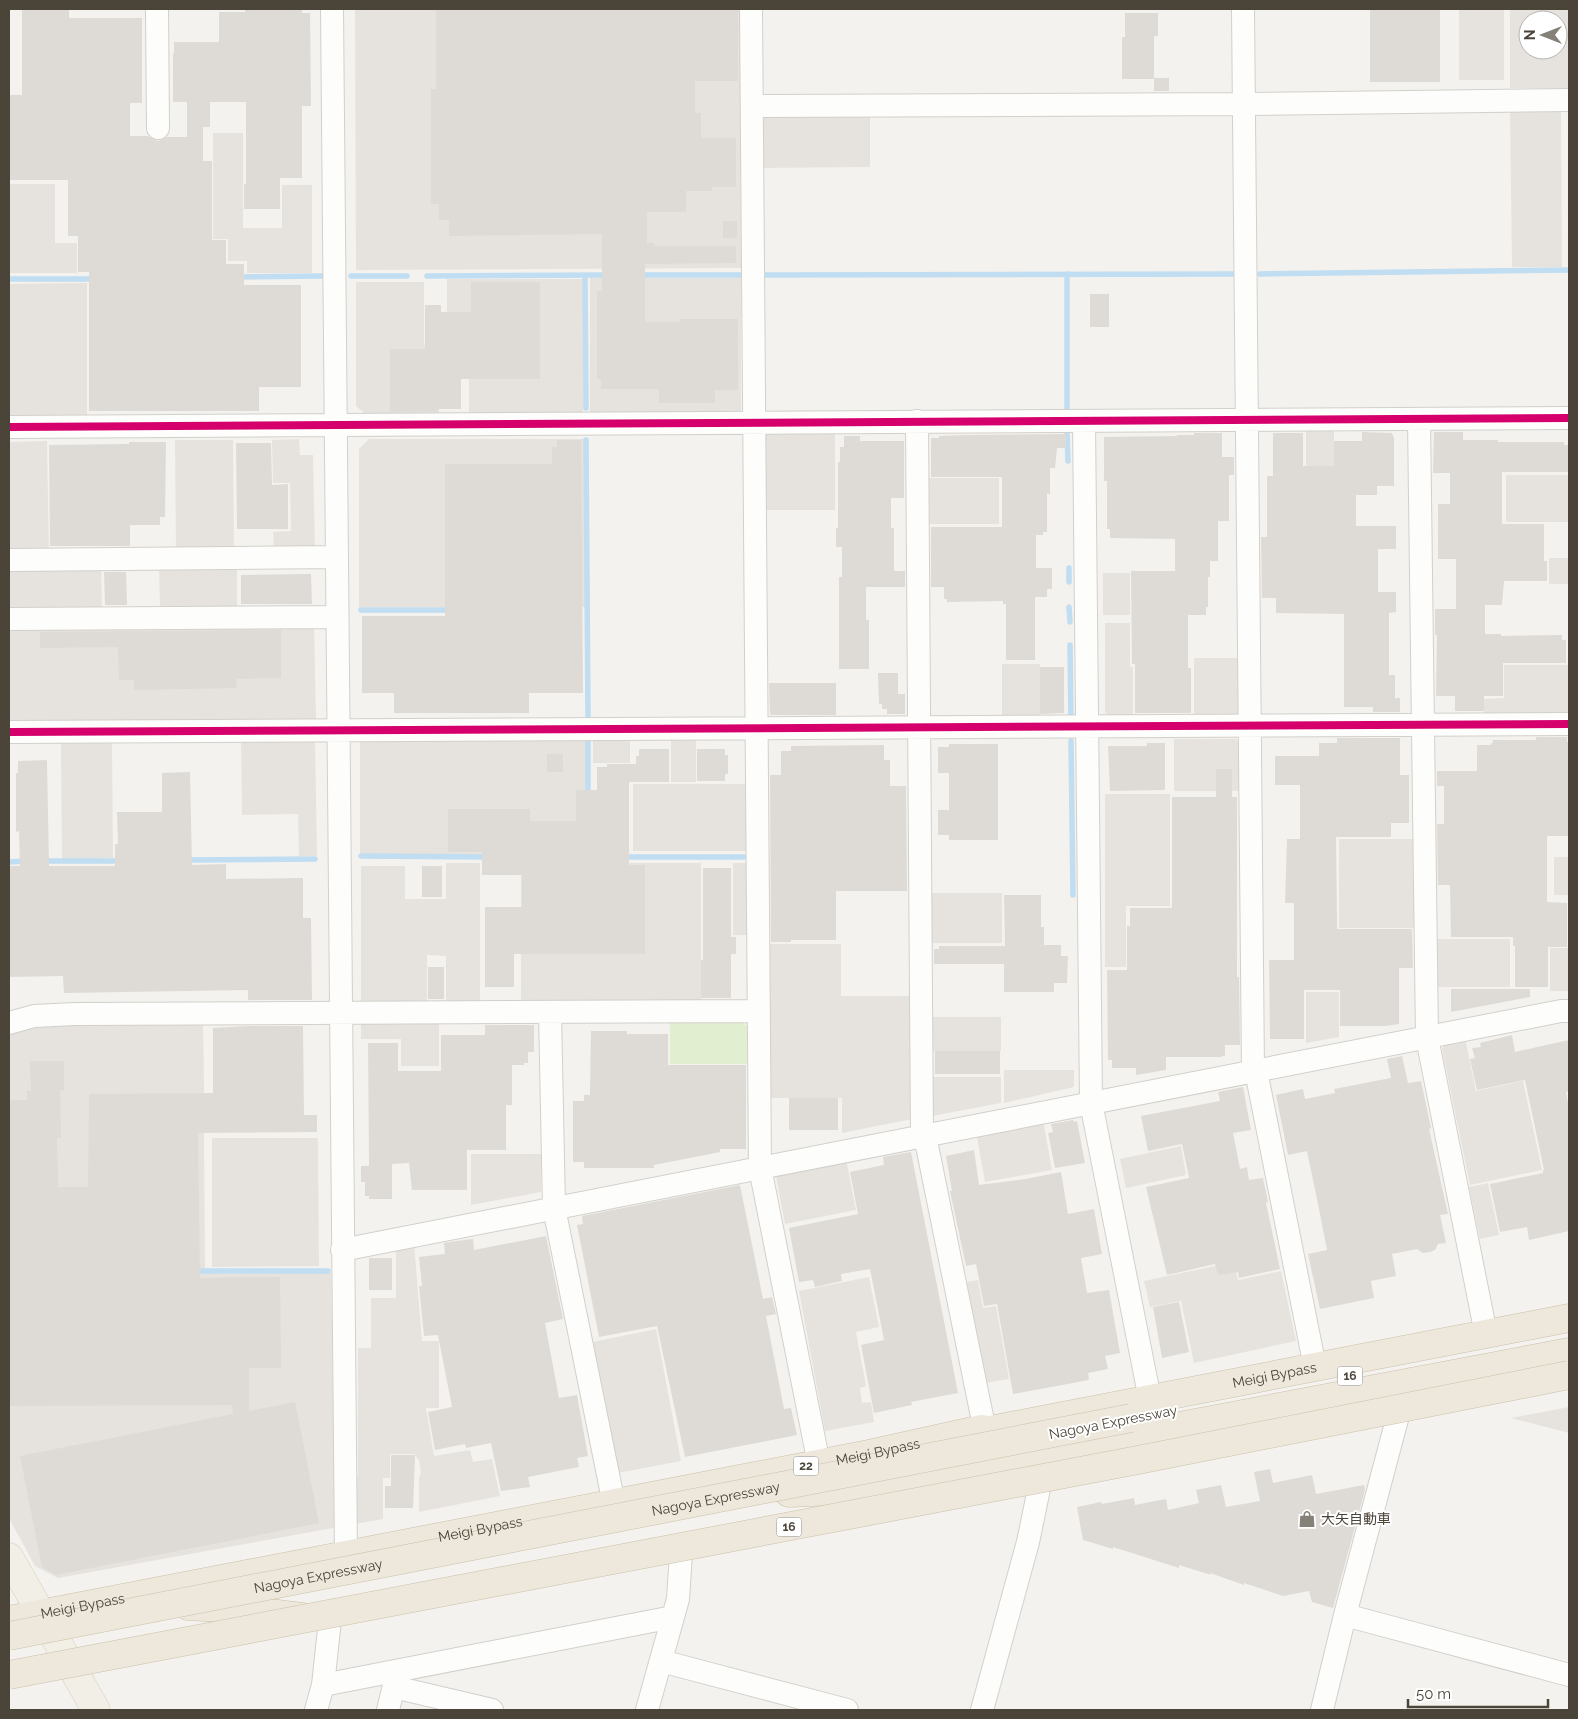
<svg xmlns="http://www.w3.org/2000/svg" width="1578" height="1719" viewBox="0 0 1578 1719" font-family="Raleway,'Noto Sans JP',sans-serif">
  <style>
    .industrial { fill: #e6e2de }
    .green { fill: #e1eecf }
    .parking { fill: #e6e3df; fill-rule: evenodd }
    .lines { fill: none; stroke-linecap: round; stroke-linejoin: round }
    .stream { stroke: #c0ddf1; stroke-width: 5.5 }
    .building { fill: #dedbd6 }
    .minor-casing { stroke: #d2d0cb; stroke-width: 24 }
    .major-casing { stroke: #d6cebb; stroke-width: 29 }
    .highway-casing { stroke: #ccbfa9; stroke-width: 29 }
    .minor { stroke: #fdfdfc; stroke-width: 22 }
    .major { stroke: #f2efe6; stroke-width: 28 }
    .highway { stroke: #ede8db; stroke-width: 28 }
    .highway-bridge-casing { stroke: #ccbfa9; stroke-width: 29; stroke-linecap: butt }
    .highway-bridge { stroke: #ede8db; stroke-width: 28 }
    .cycleway-casing { stroke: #fff; stroke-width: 11 }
    .cycleway { stroke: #d6006c; stroke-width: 8 }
    .labels { text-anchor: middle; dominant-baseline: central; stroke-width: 4; stroke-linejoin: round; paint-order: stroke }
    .shield { fill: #fff; stroke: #817c74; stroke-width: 1 }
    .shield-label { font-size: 12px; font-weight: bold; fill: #4b4439 }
    .street-label { font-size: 14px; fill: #4b4439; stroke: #fff }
    .poi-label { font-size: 14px; fill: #4b4439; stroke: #fff; text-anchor: start }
  </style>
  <rect width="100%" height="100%" fill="#f4f2ee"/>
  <path class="industrial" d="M355,9H740L741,268L356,270Z
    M590,278H741V410L737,414H590Z
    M447,279H583V414H469V346L447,345Z
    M356,345H439V413H364L356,406Z
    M369,439H585V607H359V449Z
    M314,623L316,719L9,721V625Z
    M360,741H586V854H360Z
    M521,863H648V1001H521Z
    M90,1025H203L205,1269L9,1270V1034L38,1027Z
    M331,1273L335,1524L333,1528L58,1578L35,1566L9,1518V1275Z"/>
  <path class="green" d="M670,1022H741L747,1026V1064H670Z"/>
  <path class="parking" d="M364,9H410V169H378V155H364Z
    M1459,9H1504V80H1459Z
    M1510,9H1569V88H1510ZM1528,20H1558V50H1528Z
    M1510,109H1561L1562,267H1512Z
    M870,113V167L759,168V120L766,114Z
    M213,133H243V228H282V185H312V273H247V261H228V239H213Z
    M9,184H55V243H77V273H9Z
    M356,282H424V345H356Z
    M87,283V415H9V284Z
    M1306,430H1334V475H1306Z
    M768,433H835V510H763V438Z
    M299,439L300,455H313L315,552L274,553L273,532L291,531L290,483H273L272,440Z
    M175,440H233L234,552L176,553Z
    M47,441L49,555H9V442Z
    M1506,475H1569V522H1506Z
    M928,478H999V524H928Z
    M1549,558H1569V584H1549Z
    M101,564L102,609L9,610V566Z
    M237,564V608L160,609L159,565Z
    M1103,573H1130V615H1103Z
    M1105,623H1130V667H1133V718H1110L1105,712Z
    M1194,658H1240V712L1237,716H1194Z
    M1002,664H1040V720H1002Z
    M1504,665H1569V714H1484V699L1504,698Z
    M671,739H696V782H671Z
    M1174,739H1236L1239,742V791H1174Z
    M315,740L317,856H299L298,814L242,815L241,741Z
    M593,740H630V763H593Z
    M112,743L113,858L62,859L61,743Z
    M633,784H746V851H633Z
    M1105,794H1170V906H1126V967H1105Z
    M1339,839H1414V928H1339Z
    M1568,844H1569V895H1554V857H1568Z
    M446,863H480V1001H446V956L427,955V1002H361V866H405V899H446Z
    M648,863H701V1001H648Z
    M733,863H747V935H733Z
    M931,893H1002V943H931Z
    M1435,939H1510V987H1435Z
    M768,944H841V996H912V1119L842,1133V1098H768Z
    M1550,948H1569V991H1550Z
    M1306,992H1339V1037L1306,1043Z
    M932,1017H1001V1051H932Z
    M361,1023H439V1066H401V1039H361Z
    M90,1025H203L204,1092L91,1093Z
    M1465,1038L1476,1091L1523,1081L1542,1170L1470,1185L1442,1049L1446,1042Z
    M1004,1070H1074V1087L1004,1103Z
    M932,1077H1001V1103L932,1116Z
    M1043,1120L1052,1170L985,1182L976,1132Z
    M212,1138H318L319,1266L212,1267Z
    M1181,1146L1186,1175L1126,1188L1120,1159Z
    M471,1154H541V1192L471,1205Z
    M846,1159L856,1210L785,1224L776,1176Z
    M1488,1183L1499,1235L1480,1239L1469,1187Z
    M396,1243H414L422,1341H439V1408H426L434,1456L470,1450L473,1462L492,1459L500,1496L419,1512V1479L421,1472L419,1460L414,1454H390V1478H383V1519L355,1524L352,1478H358V1348H371V1298H396Z
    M1234,1262L1238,1280L1281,1271L1296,1341L1194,1363L1181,1301L1150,1307L1144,1281Z
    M285,1275H330V1384L260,1392V1372H285Z
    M869,1277L879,1327L856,1332L866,1386L860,1388L862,1403L871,1402L874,1422L825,1431L799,1291Z
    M978,1280L983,1308L996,1306L1009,1379L985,1383L967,1282Z
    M656,1329L681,1461L618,1473L593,1342Z
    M1569,1407V1433L1511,1418Z"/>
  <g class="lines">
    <path class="stream" d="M1067,274V409
      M1260,274L1569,270
      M585,275L586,408
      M640,275H742
      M762,275L1238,274
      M351,276H407
      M427,276L608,275
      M238,277L322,276
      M9,279H97
      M1067,432L1068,461
      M586,440L588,718
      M1069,568V582
      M1069,607L1070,622
      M361,610H451
      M1070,645L1071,719
      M588,740V797
      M1071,741L1073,895
      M361,856L489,857
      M624,857H744
      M186,860L315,859
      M43,861H122
      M9,862L27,861
      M193,1271H328"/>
  </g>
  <path class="building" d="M22,9H69V18H142V103H130V136H148L158,141L167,137H187V102H173V53H174V42H219V12H245V9H302V13H310L311,106H302V178H280V209H244V184H246V102H210V127H203V161H212V240H226V264H244V285H301V387H259V411H89V272H78V236H68V180H9V95H22Z
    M436,9H738V81H695V113H701V138H736V187H712V191H686V212H647V243H654V246H736V263L645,264V322H680V319H738V390H715V403H659V390L655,389H601V379H597V291H602V234L449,236V220H439V204H431V89H436Z
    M1370,9H1440V82H1370Z
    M1125,13H1158V36H1154V79H1122V37H1125Z
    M1154,78H1169V91H1154Z
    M723,221H737V238H723Z
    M471,282H540V379H461V409H438V411L390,412V349H425V305H441V312H471Z
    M1090,294H1109V327H1090Z
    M1362,432L1392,433L1394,438V486H1377V495H1356V526H1396V549H1378V592H1395L1396,593V612L1389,613V675H1395V698H1400V712H1373V707H1344V614L1276,613V598H1262L1261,537H1267V476H1273V433H1303V466H1334V441H1362Z
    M1434,432H1463V440H1498V442H1564V445H1569V472H1502V524H1544V561H1547V581H1504L1502,605H1485V634H1501V636L1562,635V640H1566V663H1503V696H1484V711H1455V696H1436L1437,635H1435V609H1456V559H1438V504H1450V473H1433Z
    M1194,433H1222V457H1234V475H1229V521H1218V561H1210V577H1208V607H1206V615H1188V668H1191V713H1135V664H1132L1131,571H1175V539L1110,538V529H1107V481H1104V437L1177,436V435H1194Z
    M1066,434V448H1057L1055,468H1050V494H1047V532H1043V535H1036V568H1052V589H1047V597H1035V660H1006V604H1003V601L947,602V599H944V587H931V527H1002V477H931V438H939V436L965,435Z
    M844,436H860V441H904V498H891V528H894V571H905V587H866V620H869V669H839V577H842V547H836V528H838V462H840V447H844Z
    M557,440H581L583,693H529V713H394V693H362V616H445V464H552V447H557Z
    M129,442H166L165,517H160V525H130V546H50L49,445L129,444Z
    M236,443H271L272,485L288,484V529H237Z
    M104,572H126L127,605H105Z
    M311,574L312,604H241V575Z
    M281,630V678L236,679L237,688L134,690V680H119L118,647L40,648V632Z
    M1040,667H1064V713L1040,714Z
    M878,673H898V694H905V714H887V709H882V704H879Z
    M769,683H836V715H771L770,713Z
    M1536,737H1567V742H1569V836H1547V902L1567,903V947H1548V987H1515V946H1513V937H1451L1450,885H1438L1437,824H1444V786H1437V771H1477V745H1491V743H1493V740H1536Z
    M1337,738H1400V775H1409V823H1391V837H1336L1337,921V929H1412L1413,968H1399V1024L1385,1026H1340V990H1304V1039H1270L1269,960H1294V903H1285L1287,839H1300V785H1275V756H1319V743H1337Z
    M1147,743H1165V790L1110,791L1108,746H1147Z
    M949,744H998V840H949V835H938V810H949V773H938V747H949Z
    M884,745V760H890V786H906L907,891H836V940H791V942H771L770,775H781V751H791V746Z
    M639,749H669V782H629V865H645V954H514V987H485V907H522V875H482V852H448V809H530V821H576V790H597V767H607V764H636V756H639Z
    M697,749H725V755H728V774H725V781H697Z
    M547,754H563V772H547Z
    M47,760L49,866H115V844H118L117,812H162V773L190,772L192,865L226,864V879L303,878V918H311L312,1000H248V990L64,993L63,976L9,977V866H20L19,831L16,832V773H18V761Z
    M1216,769H1232V797H1237V977H1239L1240,1045H1225V1056H1222V1057H1166V1070L1136,1075V1068H1112V1060H1108L1107,970H1127V926H1130V908H1172V797H1216Z
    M422,866H442V897H422Z
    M703,868H731V937H736V954H731V998H701V960H703Z
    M1004,895H1041V927H1044V945H1061V956H1068L1067,983H1054V992H1004V964H934V949H939V946H1005Z
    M428,967H444V999H428Z
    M1451,989H1530V997L1451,1012Z
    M485,1025H534V1052H528V1063H524V1065H512V1105H506V1150H467V1190H412L409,1163L392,1164V1199H369V1196H365V1182H361V1166H369L368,1043H398V1071H441V1035H485Z
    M248,1026H303L304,1115H317V1132L198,1133L200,1278L280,1277L281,1368H249V1411L295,1402L319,1523L56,1575L42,1567L20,1456L233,1414L232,1405L9,1406V1100H27V1091H31L30,1061H64V1090H60L61,1138H57L58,1187H88L89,1094L213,1093V1028Z
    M591,1031H627V1034H668V1065H746V1149H720V1152L654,1165V1168H584V1162H573V1101H584V1095H590Z
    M1512,1035L1515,1052L1569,1040V1091L1566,1092L1569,1109V1231L1529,1240L1527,1227L1500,1232L1490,1184L1543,1173V1170H1544L1525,1080L1477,1090L1470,1059L1475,1058L1472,1048L1481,1047L1480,1043Z
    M935,1051H1000V1074H935Z
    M1402,1056L1408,1083L1421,1081L1431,1128L1429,1129L1448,1214L1440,1215L1446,1243L1438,1244L1435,1250L1430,1252L1423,1253L1417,1249L1392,1254L1396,1276L1371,1281L1374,1298L1320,1309L1308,1254L1327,1250L1317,1199L1307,1151L1288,1155L1276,1095L1303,1089L1305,1099L1335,1093L1334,1089L1391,1078L1387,1059Z
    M1243,1087L1251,1130L1233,1133L1240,1169L1247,1167L1249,1180L1263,1178L1268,1202L1266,1203L1280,1269L1239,1278L1238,1272L1218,1275L1215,1264L1167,1275L1146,1187L1189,1178L1182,1144L1148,1151L1141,1116L1220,1101L1218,1092Z
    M789,1098H838V1130H789Z
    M1073,1120L1074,1122L1077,1121L1085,1163L1055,1168L1048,1133L1053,1132L1051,1124Z
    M974,1150L979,1185L1026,1179L1061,1172L1068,1214L1094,1209L1102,1254L1081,1258L1087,1293L1109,1290L1120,1353L1105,1356L1108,1369L1088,1373L1089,1380L1013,1394L997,1304L984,1306L976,1264L966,1266L950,1191H952L946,1156Z
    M911,1152L958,1393L911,1402L912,1405L874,1413L861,1345L884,1340L870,1269L841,1274L842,1281L815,1287L813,1280L799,1282L789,1228L858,1214L850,1172L884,1165L883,1157Z
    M740,1185L763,1299L772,1297L776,1314L766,1316L784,1409L791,1408L797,1435L685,1457L657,1326L599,1337L577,1225L583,1224L582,1216Z
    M546,1236L563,1319L545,1323L559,1398L577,1395L588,1456L577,1458L579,1467L528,1477L530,1487L501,1491L491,1443L466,1448L465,1444L435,1450L428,1412L452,1407L438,1335L424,1336L419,1286H422L419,1257L445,1254L444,1243L456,1241L473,1239L474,1250Z
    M369,1258H392V1290H369Z
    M1179,1302L1189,1352L1162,1358L1153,1307Z
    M391,1455H415L413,1508H385V1486H391Z
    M1270,1469L1273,1483L1312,1475L1316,1494L1364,1485L1365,1490L1333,1608L1312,1602L1309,1591L1283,1596L1244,1583V1585L1210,1573L1211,1575L1179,1565V1568L1113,1547V1549L1083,1540L1077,1507L1101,1502L1102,1504L1134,1498L1135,1505L1166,1499L1168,1510L1199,1503L1196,1490L1221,1485L1226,1507L1260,1501L1254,1472Z"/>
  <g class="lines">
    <g class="minor-casing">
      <path id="minor" d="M157,9L158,128
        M332,9L346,1556
        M751,9L760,1168L819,1464
        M1243,9L1253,1072
        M752,106L1244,104L1569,100
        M1419,419L1427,1038L1486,1334
        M917,421L922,1136
        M1084,421L1091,1103L1150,1399
        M9,427L1569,418
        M9,560L337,557
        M9,619L337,617
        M9,732L1569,724
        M550,1012L554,1208L614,1504
        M9,1023L34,1016L75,1014L759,1011
        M1256,1071L1315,1367
        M925,1136L985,1431
        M342,1250L1561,1011H1569
        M1345,1615L1569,1675
        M661,1661L847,1710
        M323,1685L673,1617
        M394,1687L492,1710
        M316,1710L323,1685L330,1620
        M388,1710L397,1673
        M647,1710L678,1599L681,1553
        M982,1710L1028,1542L1040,1484
        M1322,1710L1345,1615L1399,1412"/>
    </g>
    <g class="major-casing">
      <path id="major" d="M9,1557L96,1710"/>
    </g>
    <g class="highway-casing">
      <g id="highway">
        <path d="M789,1493L835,1491L927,1474L1569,1352"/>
        <path d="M188,1606L236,1609L302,1617"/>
        <path id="s1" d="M9,1620L869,1454L982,1429L985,1431L1569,1318"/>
      </g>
    </g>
    <use href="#minor" class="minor"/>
    <use href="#major" class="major"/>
    <use href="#highway" class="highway"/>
    <g class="highway-bridge-casing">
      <g id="highway-bridge">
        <path id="s2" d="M9,1636L1131,1418"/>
        <path d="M9,1675L1138,1460L1569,1375"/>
      </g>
    </g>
    <use href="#highway-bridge" class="highway-bridge"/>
    <g class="cycleway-casing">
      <path id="cycleway" d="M9,427L1569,418
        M9,732L1569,724"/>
    </g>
    <use href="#cycleway" class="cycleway"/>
  </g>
  <defs>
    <g id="shop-bare" transform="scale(1.35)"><path d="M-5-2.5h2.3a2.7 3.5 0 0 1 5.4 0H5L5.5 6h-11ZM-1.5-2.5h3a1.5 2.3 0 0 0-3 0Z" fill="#868178" stroke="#fff" stroke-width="2.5" paint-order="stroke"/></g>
  </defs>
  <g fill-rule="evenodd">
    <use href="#shop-bare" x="1307" y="1519"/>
  </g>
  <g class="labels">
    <g class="shield">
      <rect x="1337.5" y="1366.5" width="25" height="19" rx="4"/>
      <rect x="793.5" y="1456.5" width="25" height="19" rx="4"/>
      <rect x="776.5" y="1517.5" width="25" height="19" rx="4"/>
    </g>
    <g class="shield-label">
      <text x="1350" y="1376">16</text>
      <text x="806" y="1466">22</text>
      <text x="789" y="1527">16</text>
    </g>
    <g class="street-label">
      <text stroke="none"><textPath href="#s1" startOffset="1290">Meigi Bypass</textPath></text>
      <text transform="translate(1113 1422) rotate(-11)">Nagoya Expressway</text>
      <text stroke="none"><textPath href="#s1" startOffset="885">Meigi Bypass</textPath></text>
      <text stroke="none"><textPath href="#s2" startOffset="720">Nagoya Expressway</textPath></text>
      <text stroke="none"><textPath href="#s1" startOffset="480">Meigi Bypass</textPath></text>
      <text stroke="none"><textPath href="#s2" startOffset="315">Nagoya Expressway</textPath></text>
      <text stroke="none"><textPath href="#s1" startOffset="75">Meigi Bypass</textPath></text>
    </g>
    <g class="poi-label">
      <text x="1321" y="1519">大矢自動車</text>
    </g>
  </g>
  <rect width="1578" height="1719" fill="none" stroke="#4b4439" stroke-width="20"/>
  <g transform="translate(1543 35) rotate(270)"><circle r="24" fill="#ffffff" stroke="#b7b4b0"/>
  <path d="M0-4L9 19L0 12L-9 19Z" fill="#868178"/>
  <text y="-8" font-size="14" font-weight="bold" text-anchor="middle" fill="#4b4439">N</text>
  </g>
  <path d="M1408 1699v8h140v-8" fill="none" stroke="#4b4439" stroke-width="2.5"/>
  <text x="1416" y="1699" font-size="15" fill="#4b4439" stroke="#ffffff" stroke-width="4" paint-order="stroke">50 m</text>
</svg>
